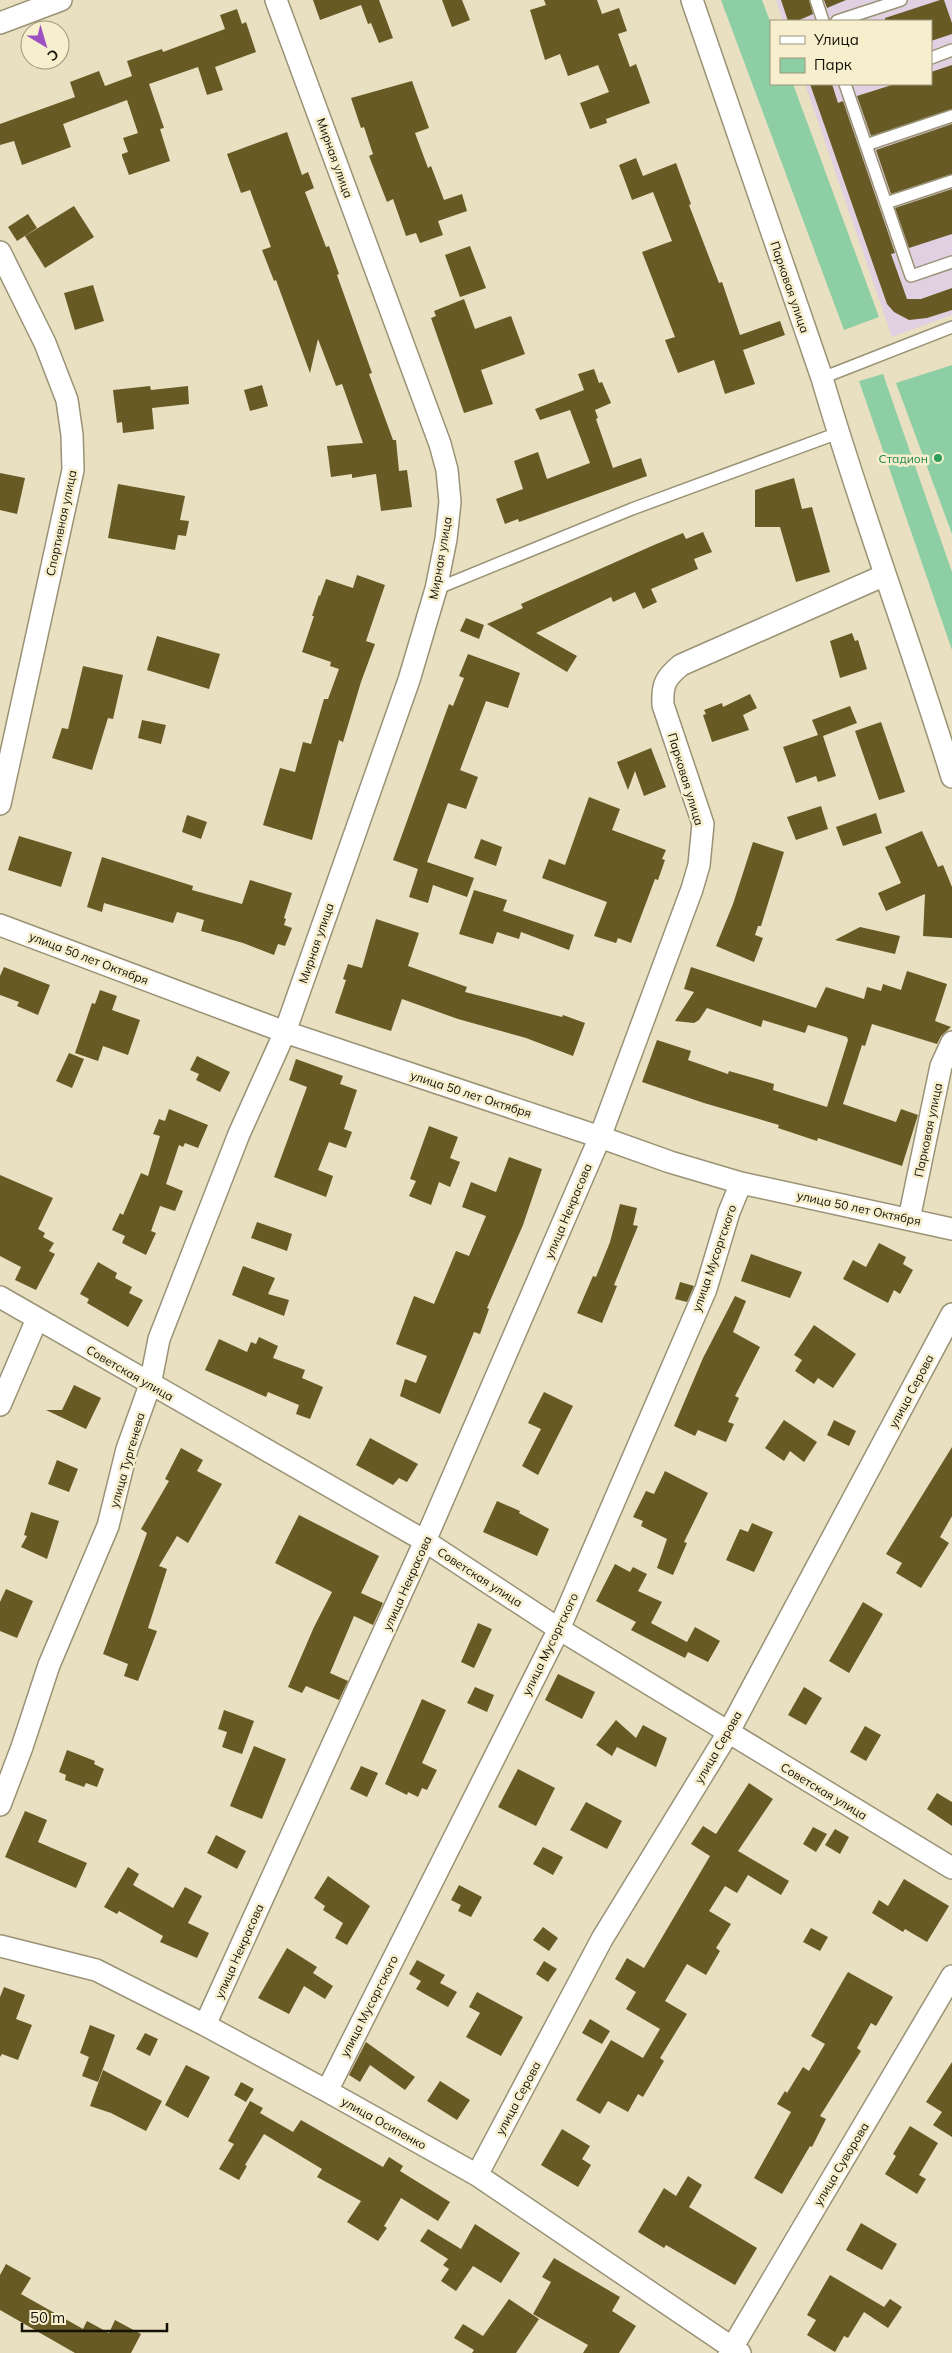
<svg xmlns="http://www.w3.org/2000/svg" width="952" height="2353" viewBox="0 0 952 2353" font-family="Mulish,sans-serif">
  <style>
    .industrial { fill: #e0d0e2 }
    .green { fill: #8ecea5 }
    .building { fill: #675a25 }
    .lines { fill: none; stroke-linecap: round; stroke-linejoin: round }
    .lane-casing { stroke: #9a9275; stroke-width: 14 }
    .street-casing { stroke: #9a9275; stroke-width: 24 }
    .lane { stroke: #fff; stroke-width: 11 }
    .street { stroke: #fff; stroke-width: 21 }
    .leisure-dot { fill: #2e9e5b; stroke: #f6eecd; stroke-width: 2 }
    .labels { text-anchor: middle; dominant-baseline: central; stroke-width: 5; stroke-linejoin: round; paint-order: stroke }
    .street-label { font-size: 12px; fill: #141106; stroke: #f6eecd }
    .leisure-label { font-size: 12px; fill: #27864d; stroke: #f6eecd; text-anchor: end }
  </style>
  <rect width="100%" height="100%" fill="#e9e0c1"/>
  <path class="industrial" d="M776,0H952V315L892,337L805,84H931V21H783Z"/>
  <path class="green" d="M721,0H762L771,24V84H793L879,317L844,330Z
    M952,365V534L896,383Z
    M883,374L952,572V650L859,381Z"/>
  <path class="building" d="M313,0H379L393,38L379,43L371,23L368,24L361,5L320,20Z
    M442,0H462L470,20L452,27Z
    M544,0H597L602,14L619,8L627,31L618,34L630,67L636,64L650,103L606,119L607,123L590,129L580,103L609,92L598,65L568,76L560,54L545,60L530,10L546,5Z
    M781,0H809L813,14L797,21H788Z
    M824,0H846L827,8Z
    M940,0H944L952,23V34L931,41V21H885V18Z
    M237,9L242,24L246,22L256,52L215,67L223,90L207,95L198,67L149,84L164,128L160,129L170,161L129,175L122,156V154L128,152L123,138L138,133L127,100L63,124L71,147L22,165L14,141L0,145V124L75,97L70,82L99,71L105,86L132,76L127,61L162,49L163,52L225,29L220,15Z
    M952,65V109L871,136L857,96L895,84H931V72Z
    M412,81L429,128L415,133L428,168L431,166L444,200L462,194L467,211L438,221L443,235L420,243L416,233L406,236L393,199L387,202L369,156L373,154L364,127L361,128L351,98Z
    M810,84H832L838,103L843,101L895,253L891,254L907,299H921L952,288V310L927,318L909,320L894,312L887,304Z
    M952,124V174L891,194L876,150Z
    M287,132L302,175L308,172L314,188L305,192L326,247L329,246L339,274L337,275L372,373L369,374L393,440H396L399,471L407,470L412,507L381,511L376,474L352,478V474L331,477L327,446L363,443L342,384L336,386L318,339L310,373L276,280L274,281L262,250L271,247L250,190L241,193L227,154Z
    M636,158L643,176L676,163L691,204L689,205L719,283L722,282L740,335L780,321L785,335L743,350L755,384L725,394L714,360L678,373L665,340L675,337L642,252L672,241L653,192L632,200L619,165Z
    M952,189V234L909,248L895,208Z
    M74,206L94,237L45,268L25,236Z
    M28,214L37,228L17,241L8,227Z
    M470,246L486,288L460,297L445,255Z
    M93,285L104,321L75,330L64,293Z
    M464,299L475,329L511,316L525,354L481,370L493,404L464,413L431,318L436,316L434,311Z
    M594,369L599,383L602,382L611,403L595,410L598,418L596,419L613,468L641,458L647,476L519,522L518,519L505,524L496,499L523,489L514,461L538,452L547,479L590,463L570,410L540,420L535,409L584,390L578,374Z
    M262,385L268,406L250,411L244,390Z
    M150,386L151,390L188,386L189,404L152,408L154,429L123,433L122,422L117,423L113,390Z
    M0,473L25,478L17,514L0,510Z
    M794,478L802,509L812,507L830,572L796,582L780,527H755V490Z
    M118,484L185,496L180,520L189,521L186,536L178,535L175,550L108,538Z
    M703,532L712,552L694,559L698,569L651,589L657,602L643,609L635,592L613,602L611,597L536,633L577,656L567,672L487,624L523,608L521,604L654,545L683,533L686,539Z
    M357,575L385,585L366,641L375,644L361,682L343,742L339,740L312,840L263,825L280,768L295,772L303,742L311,744L324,699H328L339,669L330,666L331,662L302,652L314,616H312L319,595L320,596L326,579L353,588Z
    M466,618L484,625L479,639L460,631Z
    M852,633L855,641L858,640L867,669L840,678L830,641Z
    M157,636L220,654L209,689L147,670Z
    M468,654L520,673L508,708L486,701L460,770L478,777L466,809L448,803L427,862L474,878L467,897L433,885L428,903L409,897L418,869L393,860L449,704L453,706L464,678L459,676Z
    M83,666L123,675L113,719L108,718L92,770L52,758L62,728L68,729Z
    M750,694L757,708L743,715L749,730L712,742L703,715L706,714L704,710L722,703L723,707Z
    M850,706L857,723L823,736L836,776L818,782L816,776L796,783L783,747L818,735L812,720Z
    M142,720L166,725L161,744L138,738Z
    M881,722L905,792L879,800L855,731Z
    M651,748L666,787L644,796L635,771L628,790L617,762Z
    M589,797L620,809L612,830L666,850L662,859L665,860L658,880L655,879L631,943L618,938L616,943L594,936L607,902L542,878L549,859L565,865Z
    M821,806L828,829L796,840L787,817Z
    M876,813L882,833L843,846L836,827Z
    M187,815L207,822L201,839L182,832Z
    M922,831L938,867L943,865L952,887V938L923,936L925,894L886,911L878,893L901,883L885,847Z
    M19,836L72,852L61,887L8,870Z
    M481,839L502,847L496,866L474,858Z
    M753,842L784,852L761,926H758L755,935L763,938L754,962L716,946L733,904Z
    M102,857L193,886L192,890L242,904L250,880L292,893L284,918L286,919L284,925L292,928L285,946L278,944L274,955L243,943L201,931L204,920L177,912L173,923L104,903L102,912L87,907Z
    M474,890L507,900L503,911L574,935L569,950L521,932L519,939L497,932L493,944L459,934Z
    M376,919L419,933L408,966L467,987L465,992L562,1017L563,1015L585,1023L573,1056L526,1038L458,1019L402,999L391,1031L335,1013L346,980L343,979L348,964L362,968Z
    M860,927L900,936L895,954L835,940Z
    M4,967L50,985L38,1015L17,1006L19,1002L0,995V976Z
    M691,967L816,1008L826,987L864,999L867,987L881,991L883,984L901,990L907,971L947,984L935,1021L951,1027L941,1036L937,1044L872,1024L865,1046L862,1045L843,1104L896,1122L901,1109L918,1115L902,1166L818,1138L817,1141L778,1128L779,1125L704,1103L642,1082L657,1040L691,1051L688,1060L728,1074L729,1071L774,1084L773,1090L827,1107L848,1040L847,1037L808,1025L805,1033L763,1020L761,1027L707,1008L699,1020L694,1023L675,1021L694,992L684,989Z
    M100,990L117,996L112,1010L140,1020L128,1055L103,1046L98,1061L75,1053L92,1003L95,1004Z
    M69,1053L84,1059L72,1088L56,1081Z
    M197,1056L230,1072L220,1092L196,1080L199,1074L190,1070Z
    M296,1059L343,1076L340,1084L357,1090L344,1129L352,1132L346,1148L329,1142L318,1170L333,1176L326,1197L274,1177L307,1087L289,1080Z
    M169,1109L208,1125L198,1148L185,1143L183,1147L179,1145L166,1184L183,1191L175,1211L160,1206L151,1231L156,1233L146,1255L122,1243L125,1236L112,1230L120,1213L123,1215L141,1173L148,1176L160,1136L153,1134L159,1119L165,1121Z
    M429,1126L458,1137L450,1158L460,1162L450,1187L439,1182L431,1205L409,1196L416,1181L410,1179Z
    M509,1157L542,1169L523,1225L487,1308L489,1309L480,1334L474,1332L440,1414L400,1396L405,1379L416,1383L427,1356L396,1344L414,1296L434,1304L456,1251L469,1256L486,1216L462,1207L471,1182L496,1192Z
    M0,1175L53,1198L38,1229L45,1233L43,1237L54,1243L49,1251L55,1254L36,1290L15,1280L21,1267L0,1256Z
    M620,1204L637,1208L633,1225L638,1226L614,1285L617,1286L602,1323L577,1313L593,1276L596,1277L610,1242Z
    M257,1222L292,1234L287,1251L251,1238Z
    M879,1243L906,1257L903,1264L913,1270L900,1294L894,1290L888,1303L843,1279L853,1260L866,1267Z
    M751,1254L802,1272L790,1298L741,1281Z
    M98,1262L117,1273L115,1278L132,1287L129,1293L143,1300L128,1327L87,1303L89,1299L80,1294Z
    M243,1266L275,1278L268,1294L289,1300L284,1316L232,1295Z
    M680,1282L694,1286L687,1302L675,1299Z
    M735,1296L746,1301L733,1332L760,1347L735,1396L739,1398L728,1422L734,1424L726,1442L698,1430L695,1436L674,1426L703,1358Z
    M814,1325L856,1354L833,1388L818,1378L814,1384L795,1371L802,1360L794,1355Z
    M259,1337L278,1346L273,1358L305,1370L302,1378L323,1387L310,1419L296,1414L299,1405L268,1392L266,1397L205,1370L219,1339L247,1352L251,1342L256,1344Z
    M74,1385L101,1398L86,1429L46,1410H62Z
    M544,1392L573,1406L538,1475L522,1466L541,1429L528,1423Z
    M784,1420L817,1442L804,1462L790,1451L784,1461L765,1448Z
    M834,1420L856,1431L849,1446L827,1435Z
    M370,1438L418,1464L407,1482L399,1478L393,1485L356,1465Z
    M952,1447V1516L940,1537L949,1543L921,1588L896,1573L902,1563L886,1554Z
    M181,1448L203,1460L197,1471L222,1484L188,1543L177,1536L159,1566L167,1569L148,1628L157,1631L138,1681L124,1676L128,1664L103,1654L147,1533L141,1529L169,1481L165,1479Z
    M57,1460L78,1469L69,1492L48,1484Z
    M665,1471L708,1493L684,1542L687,1543L673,1575L657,1568L667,1539L641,1526L643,1521L633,1517L646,1491L654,1494Z
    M497,1501L520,1511L519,1513L549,1529L537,1556L483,1532Z
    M31,1512L59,1521L47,1559L21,1547L27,1536L24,1535Z
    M299,1515L379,1556L361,1593L383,1603L373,1625L354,1616L330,1673L348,1681L339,1700L306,1686L302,1693L288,1687L314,1627L332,1592L275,1563Z
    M752,1523L773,1532L754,1572L726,1560L740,1529L748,1532Z
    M615,1564L630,1572L633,1567L647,1574L638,1591L662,1602L651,1623L687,1642L695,1627L720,1641L708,1662L688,1652L685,1658L631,1630L636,1622L596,1601Z
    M6,1589L33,1601L17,1638L0,1631V1602Z
    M863,1602L883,1614L849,1673L829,1661Z
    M478,1623L492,1629L474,1668L461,1662Z
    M558,1674L595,1692L582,1719L545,1700Z
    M475,1687L494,1695L487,1712L467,1703Z
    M804,1687L822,1698L806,1725L788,1715Z
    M422,1699L446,1710L422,1763L437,1770L427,1790L422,1788L418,1797L408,1792L407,1795L385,1784Z
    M224,1710L254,1721L242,1754L222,1747L227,1732L218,1729Z
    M616,1720L636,1738L643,1725L667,1738L656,1767L617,1747L612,1756L596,1745Z
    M865,1726L881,1735L866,1761L850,1752Z
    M254,1746L286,1759L262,1819L230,1806Z
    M67,1750L95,1761L94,1764L104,1769L97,1787L86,1783L84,1787L65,1780L66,1775L59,1772Z
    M361,1766L378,1773L367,1797L350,1789Z
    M518,1769L555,1788L536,1826L498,1807Z
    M749,1783L773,1799L738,1851L789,1881L781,1895L748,1875L737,1893L725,1886L709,1911L731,1924L716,1948L720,1951L706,1975L687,1964L665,2001L687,2014L660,2058L664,2061L643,2097L638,2094L628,2112L608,2101L600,2114L576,2100L611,2040L643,2058L660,2029L626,2009L636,1992L615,1979L627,1958L644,1968L710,1856L691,1844L703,1826L716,1834Z
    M937,1793L952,1802V1826L927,1809Z
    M586,1802L622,1821L607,1849L570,1830Z
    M25,1811L47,1820L38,1842L87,1863L76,1888L5,1857Z
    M813,1827L827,1834L816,1852L803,1844Z
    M835,1829L849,1837L840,1854L825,1845Z
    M216,1835L246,1851L237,1869L207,1853Z
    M543,1847L563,1857L553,1875L533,1864Z
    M128,1867L139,1874L133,1885L173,1908L185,1887L202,1896L188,1923L209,1933L197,1958L160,1942L163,1936L119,1911L117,1914L104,1907Z
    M328,1876L370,1906L347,1945L335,1938L343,1923L323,1910L325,1906L314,1898Z
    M904,1879L949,1906L927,1942L905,1929L903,1932L872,1913L879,1900L888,1906Z
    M459,1885L482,1897L471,1917L458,1911L461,1905L451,1900Z
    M543,1927L558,1938L549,1951L533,1940Z
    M811,1928L828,1937L820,1951L803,1942Z
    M287,1948L317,1967L313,1973L333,1986L325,1999L304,1986L289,2014L258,1998Z
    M417,1960L445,1975L440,1983L457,1992L448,2007L416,1989L421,1981L409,1974Z
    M544,1961L557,1969L548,1982L536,1974Z
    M848,1972L893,1997L876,2026L871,2023L857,2048L861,2051L820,2116L826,2119L812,2147L810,2146L782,2194L754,2178L791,2112L777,2104L785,2091L787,2093L803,2067L809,2071L825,2044L811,2036Z
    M4,1987L25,1995L16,2019L32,2025L18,2060L2,2054L0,2057V1997Z
    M477,1992L523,2017L501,2056L466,2037L480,2013L469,2007Z
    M590,2019L610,2031L602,2044L582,2033Z
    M90,2025L115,2035L98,2082L82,2076L89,2057L80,2053Z
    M145,2033L158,2039L150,2056L136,2049Z
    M366,2042L415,2077L405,2090L370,2065L360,2082L349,2075Z
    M952,2062V2137L933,2125L942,2112L926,2102Z
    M186,2065L210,2077L188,2118L165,2105Z
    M103,2070L162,2101L146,2131L111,2113L90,2106Z
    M440,2081L470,2100L457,2120L427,2101Z
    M241,2082L254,2089L246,2102L234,2095Z
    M250,2101L263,2108L260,2113L293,2132L301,2120L383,2167L389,2157L403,2166L400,2171L450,2202L438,2221L401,2198L384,2226L387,2228L378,2241L347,2222L361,2201L317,2177L322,2169L264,2134L245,2165L247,2166L239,2180L219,2169L234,2144L228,2141Z
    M910,2126L938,2143L919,2175L926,2179L917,2194L885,2174L896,2156L893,2154Z
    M562,2129L590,2146L582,2159L591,2165L578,2187L541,2165Z
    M688,2176L702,2185L689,2207L757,2248L735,2285L666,2245L664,2248L638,2232L664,2188L676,2196Z
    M861,2223L897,2244L882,2270L846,2250Z
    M475,2224L520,2253L501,2283L473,2266L456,2291L441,2281L449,2269L443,2265L448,2259L420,2241L428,2229L461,2249Z
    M554,2258L620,2297L612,2311L636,2326L619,2353H583L588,2345L533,2314L551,2282L542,2277Z
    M6,2264L31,2278L21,2294L83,2329L87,2321L109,2333L115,2320L141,2334L131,2353H75L0,2310V2275Z
    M830,2275L884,2307L890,2299L902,2307L888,2328L864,2312L848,2338L844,2336L835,2352L807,2335L816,2320L807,2315Z
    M509,2299L539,2319L516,2353H472L474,2350L454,2338L463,2324L483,2336Z"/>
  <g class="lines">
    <g class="lane-casing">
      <path id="lane" d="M816,0L823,21
        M837,21L901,0
        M931,58L952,50
        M845,84L911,276L952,262
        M866,145L952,116
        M886,203L952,181
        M822,378L952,327
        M436,589L632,509L838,433"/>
    </g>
    <g class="street-casing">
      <path id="street" d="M692,0L822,378C861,512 911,643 952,777
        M0,23L61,0
        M0,252L45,343L67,400L72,435L73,470L0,804
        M0,925L285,1032L600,1137L670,1162L741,1183L952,1229
        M909,1219L941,1066L952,1042
        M0,1297L425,1541L559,1629L952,1868
        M0,1405L37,1319
        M0,1805L22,1747L49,1665L108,1526L127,1449L150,1385L159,1339L239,1134L285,1032L409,680L436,589L446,539L450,502L447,470L440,444L276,0
        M0,1946L96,1970L205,2025L327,2091L477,2175L740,2353
        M205,2025L425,1541L600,1137L692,889L699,865L703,824L663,705C662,685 665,678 681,665L885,575
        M327,2091L559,1629L706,1289L729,1212L741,1183
        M477,2175L602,1939L728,1733L952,1314
        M729,2353L952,1976"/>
    </g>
    <use href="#lane" class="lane"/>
    <use href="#street" class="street"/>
  </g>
  <circle class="leisure-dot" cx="938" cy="458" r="5"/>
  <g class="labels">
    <g class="street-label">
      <text transform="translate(335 158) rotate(70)">Мирная улица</text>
      <text transform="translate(790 287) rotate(71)">Парковая улица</text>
      <text transform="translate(61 523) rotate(-78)">Спортивная улица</text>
      <text transform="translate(440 558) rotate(-80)">Мирная улица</text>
      <text transform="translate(686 779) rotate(73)">Парковая улица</text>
      <text transform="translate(316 943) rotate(-71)">Мирная улица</text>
      <text transform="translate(89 958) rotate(21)">улица 50 лет Октября</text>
      <text transform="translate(471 1094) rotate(18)">улица 50 лет Октября</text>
      <text transform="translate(928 1130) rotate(-78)">Парковая улица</text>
      <text transform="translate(859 1208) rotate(12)">улица 50 лет Октября</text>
      <text transform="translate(568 1211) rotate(-67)">улица Некрасова</text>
      <text transform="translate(714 1258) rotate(-71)">улица Мусоргского</text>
      <text transform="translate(130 1373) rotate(30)">Советская улица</text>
      <text transform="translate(911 1391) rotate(-62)">улица Серова</text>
      <text transform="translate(127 1460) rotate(-74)">улица Тургенева</text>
      <text transform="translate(480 1577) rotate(33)">Советская улица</text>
      <text transform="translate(407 1583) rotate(-66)">улица Некрасова</text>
      <text transform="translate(550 1644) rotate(-64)">улица Мусоргского</text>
      <text transform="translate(718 1747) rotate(-60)">улица Серова</text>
      <text transform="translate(824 1791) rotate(31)">Советская улица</text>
      <text transform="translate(239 1951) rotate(-66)">улица Некрасова</text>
      <text transform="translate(369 2006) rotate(-63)">улица Мусоргского</text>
      <text transform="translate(518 2098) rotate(-62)">улица Серова</text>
      <text transform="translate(384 2123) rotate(29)">улица Осипенко</text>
      <text transform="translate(841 2164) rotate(-59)">улица Суворова</text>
    </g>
    <g class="leisure-label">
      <text x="928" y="458">Стадион</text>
    </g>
  </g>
  <rect x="770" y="20" width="162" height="65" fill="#f6eecd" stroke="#9c967d"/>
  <rect x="780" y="36" width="25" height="8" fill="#ffffff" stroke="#9c967d"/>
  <text x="814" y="45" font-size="15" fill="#141106">Улица</text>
  <rect x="780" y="58" width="25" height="15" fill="#8ecea5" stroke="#9c967d"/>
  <text x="814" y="70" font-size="15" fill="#141106">Парк</text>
  <g transform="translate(45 45) rotate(142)"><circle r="24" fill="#f6eecd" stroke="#9c967d"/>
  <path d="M0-4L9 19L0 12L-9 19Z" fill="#9d50c2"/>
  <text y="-8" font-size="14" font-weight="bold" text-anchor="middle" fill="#141106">С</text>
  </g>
  <path d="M22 2323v8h145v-8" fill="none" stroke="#141106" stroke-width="2.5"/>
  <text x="30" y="2323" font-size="15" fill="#141106" stroke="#f6eecd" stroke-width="4" paint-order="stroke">50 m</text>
</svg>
